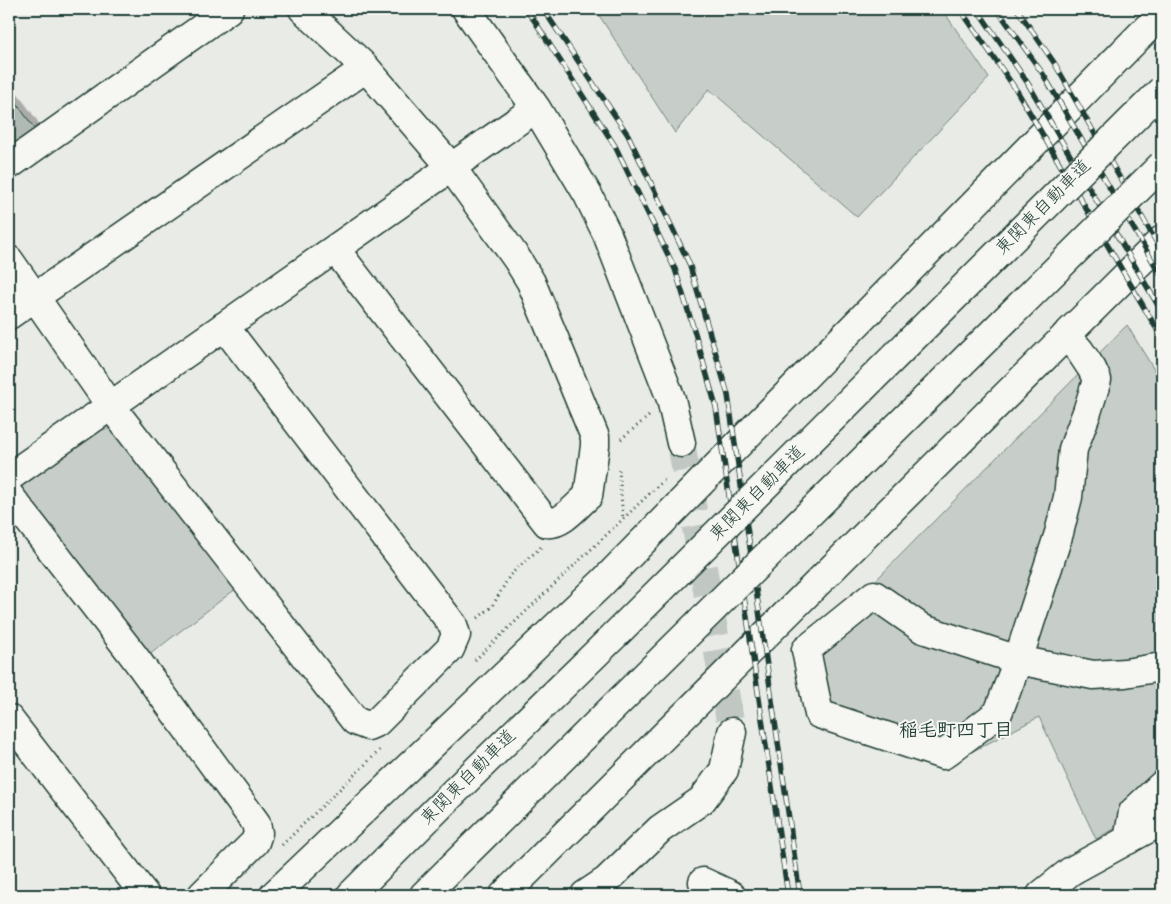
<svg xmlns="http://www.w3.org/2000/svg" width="1171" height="904" viewBox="0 0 1171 904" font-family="'Indie Flower','Klee One',sans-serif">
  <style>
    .green { fill: #c7cec9; stroke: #73867e }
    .building { fill: #b0bab5; stroke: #1f3d34; filter: url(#shadow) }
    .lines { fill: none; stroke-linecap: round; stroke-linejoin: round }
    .minor-tunnel { stroke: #c1c8c3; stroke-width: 28; stroke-dasharray: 28 14; stroke-linecap: butt }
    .minor-casing { stroke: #1f3d34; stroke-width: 31 }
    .highway-casing { stroke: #1f3d34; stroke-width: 31 }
    .path { stroke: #1f3d34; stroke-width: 3; stroke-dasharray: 1 4; stroke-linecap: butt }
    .minor { stroke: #f6f6f2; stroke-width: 28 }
    .highway { stroke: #f6f6f2; stroke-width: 28 }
    .rail-casing { stroke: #1f3d34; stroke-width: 5.5 }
    .rail { stroke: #f6f6f2; stroke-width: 4; stroke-dasharray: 11; stroke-linecap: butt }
    .highway-bridge-casing { stroke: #1f3d34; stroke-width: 31; stroke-linecap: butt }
    .highway-bridge { stroke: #f6f6f2; stroke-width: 28 }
    .labels { text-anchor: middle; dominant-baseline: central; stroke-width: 4; stroke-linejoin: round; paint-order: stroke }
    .street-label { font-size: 18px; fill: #1f3d34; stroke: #f6f6f2 }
    .neighbourhood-label { font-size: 19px; font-weight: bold; fill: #1f3d34; stroke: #f6f6f2 }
  </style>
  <defs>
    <filter id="shadow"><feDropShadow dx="4.5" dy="-4.5" stdDeviation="0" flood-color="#0004"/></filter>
  </defs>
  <rect width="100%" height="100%" fill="#e9ebe7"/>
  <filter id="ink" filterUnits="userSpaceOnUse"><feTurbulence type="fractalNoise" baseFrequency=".02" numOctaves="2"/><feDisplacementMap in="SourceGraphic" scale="10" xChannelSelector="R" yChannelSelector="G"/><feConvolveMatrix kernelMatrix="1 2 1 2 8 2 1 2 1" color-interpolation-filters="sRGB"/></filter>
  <g filter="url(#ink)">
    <path class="green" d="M595,9H942L989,78L857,217L709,89L675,133Z
      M1127,325L1162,383V802L1096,839L1039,717L944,766L831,723L812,645Z
      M97,429H115L237,588L145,658L20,497L21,484Z"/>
    <path class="building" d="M12,97L35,129L9,147V99Z"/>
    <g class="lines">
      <path class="minor-tunnel" d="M681,443L732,732"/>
      <g class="minor-casing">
        <path id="minor" d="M303,9L366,68L451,167L517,259L531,282L595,437V446L588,496C577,505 562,525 547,523L335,249
          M466,9L536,108L588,195L607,234L671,399L681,443
          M9,165L229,9
          M9,260L110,405L355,721L368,726L377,722L450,649L456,635L453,625L224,326
          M9,315L366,68
          M1066,335L1080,351L1092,369L1097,380L1087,412L1073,449L1068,497L1059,533L1018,660L998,713L943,755L819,714L806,650L874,595L923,629L1018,660L1093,675L1125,673L1162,667
          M9,477L536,108
          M9,495L133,655L256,823L258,833L255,842L202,895
          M9,719L145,895
          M1128,840L1133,812L1162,785
          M703,882L731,895
          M274,895L601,584L1162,13
          M504,895L1162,240
          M585,895L606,881L660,829L702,800L724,770L732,732
          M1041,895L1071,871L1162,821"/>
      </g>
      <g class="highway-casing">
        <path id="highway" d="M351,895L454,792L615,635
          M424,895L641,680"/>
      </g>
      <path class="path" d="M621,439L649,416
        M619,470L623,519
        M478,618L492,607L510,575L541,547
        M475,660L666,478
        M282,845L380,750"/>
      <use href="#minor" class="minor"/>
      <use href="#highway" class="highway"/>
      <g class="rail-casing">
        <path id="rail" d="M525,9L534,20L615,146L675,269L695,333L716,407L788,895
          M543,9L628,135L689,263L728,395L800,895
          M960,9L1017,91L1162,338
          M977,9L1027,82L1162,312
          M997,9L1043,74L1162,277
          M1017,9L1055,64L1162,252"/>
      </g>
      <use href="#rail" class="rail"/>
      <g class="highway-bridge-casing">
        <path id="highway-bridge" d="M615,635L1162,90
          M641,680L1162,165"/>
      </g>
      <use href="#highway-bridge" class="highway-bridge"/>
    </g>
  </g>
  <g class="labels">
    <g class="street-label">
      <text transform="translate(1044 208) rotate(-45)">東関東自動車道</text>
      <text transform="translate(758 494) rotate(-45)">東関東自動車道</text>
      <text transform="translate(469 778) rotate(-45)">東関東自動車道</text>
    </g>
    <g class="neighbourhood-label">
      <text x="956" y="731">稲毛町四丁目</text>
    </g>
  </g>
  <rect width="1171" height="904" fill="none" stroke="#f6f6f2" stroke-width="30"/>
  <rect x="15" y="15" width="1141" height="874" fill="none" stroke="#1f3d34" stroke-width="2" filter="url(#ink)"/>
</svg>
